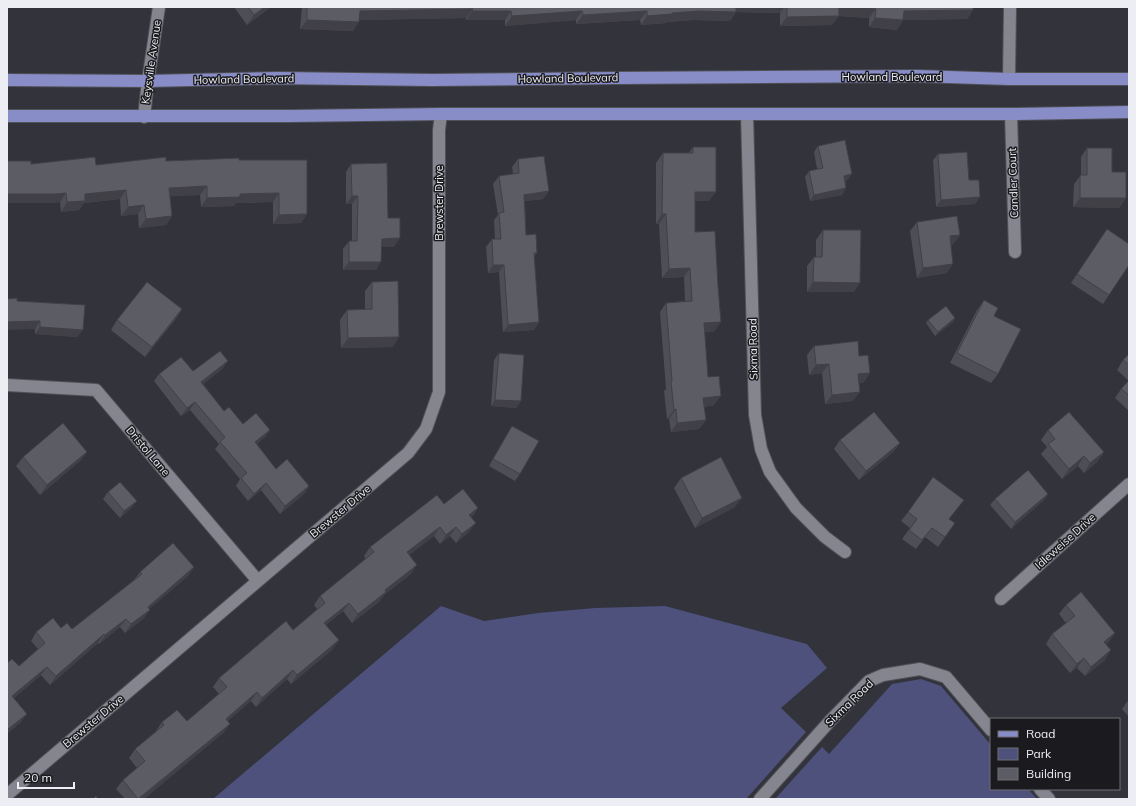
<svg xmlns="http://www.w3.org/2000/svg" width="1136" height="806" viewBox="0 0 1136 806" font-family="Mulish,sans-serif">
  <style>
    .green { fill: #4d517c }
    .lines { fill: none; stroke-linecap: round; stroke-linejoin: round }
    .street-casing { stroke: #515258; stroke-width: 14 }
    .primary-casing { stroke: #515258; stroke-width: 14 }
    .street { stroke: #84858e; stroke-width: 12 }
    .primary { stroke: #888cc7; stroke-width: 12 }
    .wall { fill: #4e4f56 }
    .shaded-wall { fill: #404046 }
    .building { fill: #5b5c64; stroke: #404046 }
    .labels { text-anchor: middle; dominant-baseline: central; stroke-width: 3; stroke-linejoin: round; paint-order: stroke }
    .street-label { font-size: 11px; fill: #edeef3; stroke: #1b1b1f }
  </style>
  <rect width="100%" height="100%" fill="#32333b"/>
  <path class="green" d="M441,606L484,621L538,613L595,608L665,606L807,644L827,668L781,708L806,732L746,799H213Z
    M921,679L941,686L991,745V789H1028L1037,799H775L822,747L829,754L892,684Z"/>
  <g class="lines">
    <g class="street-casing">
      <path id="street" d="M1009,79L1010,7
        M747,114L755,415L761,449L770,472L796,508L825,537L845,552
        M1011,114L1015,252
        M144,117L148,81L159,7
        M7,385L96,390L258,581
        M1001,599L1129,484
        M1040,789L1049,799
        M7,795L408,453L426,429L439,392V130L441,114
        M760,799L830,721L869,681L883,675L920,669L946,677L991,730"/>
    </g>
    <g class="primary-casing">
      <path id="primary" d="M7,80L148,81L278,78L432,80L617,78L917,76L1009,79H1129
        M7,116H291L441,114H1011L1129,112"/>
    </g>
    <use href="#street" class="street"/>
    <use href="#primary" class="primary"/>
  </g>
  <path class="wall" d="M234,7H271L247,25Z
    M302,7H973V10L967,19L903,20L897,30L869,27V18L839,16L832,25L780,26V13L736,12L730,21L693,20L667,22L666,23L641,25L640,20L576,24V20L505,26V20H466V18L359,20L353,31L300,29Z
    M818,146L848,180L845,181L846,188L842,195L810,201L805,177L809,171L817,169L814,152Z
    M693,147L709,201H695V232L714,332H705L708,377L714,405L704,407L706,420L699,429L671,432L669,419H667L664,391L666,389L660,312L666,303L685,301L684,277L662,278L659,224H656V163L663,153H689Z
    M1087,148L1112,172L1126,198L1119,208L1073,207L1074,184L1081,175V157Z
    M938,154L969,180L980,197L975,204L936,207L933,160Z
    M518,159L549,191L543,199L525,201L526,235L537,253L534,256L539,322L534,330L503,332L499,272L488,273L486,247L492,239H495L494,220L498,215L493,184L499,176L513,174L512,167Z
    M239,160L307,214L301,223L273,224V202L236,203L234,206L201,207L200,195L170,196L172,216L166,225L139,228L138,214L121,216L120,199L84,203L79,210L61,212L60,202L50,203L31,164L96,165L166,161Z
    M351,164L388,218L394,247H381L376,270H343V249L349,241H352V204H346V172Z
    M917,222L960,235L953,244L951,245L947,273L917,278L910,231Z
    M1107,229L1109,295L1103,304L1071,283Z
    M823,230L854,292H807V266L814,257H816V240Z
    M372,282L393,347L341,348L340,320L347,310H365V291Z
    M984,300L994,316L998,374L991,383L950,363L977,310Z
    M17,301L83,330L77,337L35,334V329Z
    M182,309L176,319L145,357L111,330L117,320Z
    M955,318L953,322L935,336L926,323L928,320Z
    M814,346L859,356L870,373L863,383H859L853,401L825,404L822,373L809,375L807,355Z
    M499,353L521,401L516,408L491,406L494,360Z
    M1129,354V411L1115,398L1121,389L1129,381L1117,370L1123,360Z
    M228,361L222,369L203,384L224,411L243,424L270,430L265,437L257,444L276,469L309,486L304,494L280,514L261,490L248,501L236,486L240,479L215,449L219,444L190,410L181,416L154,381L159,374L193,371Z
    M512,426L520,474L515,481L489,466L508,432Z
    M1048,430L1104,452L1097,462L1084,473L1078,466L1062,479L1041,454L1047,447L1041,440Z
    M840,440L900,443L893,452L859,480L834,449Z
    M87,452L80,461L40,495L16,466L23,457Z
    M681,478L735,507L695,528L674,488Z
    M108,492L137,501L132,507L120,518L103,499Z
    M1048,494L1044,500L1011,529L990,505L995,499Z
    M444,504L478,508L471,518L469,532L456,543L450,536L440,544L434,536L409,555L411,574L384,595L380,601L352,623L343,611L326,625L333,649L291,684L287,679L256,707L251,701L227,721L230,724L223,733L144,799H125L116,789L123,780L137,768L129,758L135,749L156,731L162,722L187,721L219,694L213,687L219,678L293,630L317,609L314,605L320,596L366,559L364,556L370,547Z
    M908,512L949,520L955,523L938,547L925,537L916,549L902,539L910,528L901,521Z
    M194,567L188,576L149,609L144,618L125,633L120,627L99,644L98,643L50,685L41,675L14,698L21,722L7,734V663L19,666L38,649L31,641L36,632L61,628L72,629L134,580L140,572Z
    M1066,605L1109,642L1106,644L1105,660L1085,676L1077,668L1070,673L1046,644L1052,634L1066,623L1059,614Z
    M1129,699V717L1122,709Z"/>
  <path class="shaded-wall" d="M265,7H271L247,25L254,15Z
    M734,7H784L780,13L736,12L730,21L693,20L667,22L666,23L641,25L647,16L672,13Z
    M838,7H852L876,9L869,18L832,15Z
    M473,9L466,18L353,20L360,11Z
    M973,10L967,19L897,20L904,11Z
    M472,11H511L505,20H466Z
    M582,11L576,20L505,26L512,16Z
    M647,11L640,20L576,24L583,15Z
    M839,16L832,25L780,26L787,17Z
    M875,18L903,20L897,30L869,27Z
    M307,20L359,22L353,31L300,29Z
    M852,174L848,180L839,182L844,176Z
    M207,186L200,195L163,197L169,188Z
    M846,188L842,195L810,201L814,195Z
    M126,190L120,199L84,203L79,210L61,212L67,202L85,194Z
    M549,191L543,199L519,202L524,195Z
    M695,192H716L709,201H688Z
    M66,193L60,202L50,203H7V194Z
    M279,193L273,202L236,203L234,206L201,207L207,198L240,194Z
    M352,196H358L352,204H346Z
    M980,197L975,204L936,207L941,200Z
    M1080,198H1126L1119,208L1073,207Z
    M144,205L138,214L121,216L128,207Z
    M307,214L301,223L273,224L279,215Z
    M662,214H666L659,224H656Z
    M172,216L166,225L139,228L146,219Z
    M960,235L953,244L943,246L950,236Z
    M400,238L394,247H376L382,239Z
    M349,262H381L376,270H343Z
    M953,264L947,273L917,278L923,268Z
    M493,265H504L499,272L488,273Z
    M690,268L684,277L662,278L669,269Z
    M813,282L860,283L854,292H807Z
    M182,309L176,319L145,357L152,347Z
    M955,318L953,322L935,336L938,332Z
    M40,321L35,329L7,330V322Z
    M539,322L534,330L503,332L508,325Z
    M721,322L714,332L697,333L704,323Z
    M40,327L83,330L77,337L35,334Z
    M399,337L393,347L341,348L348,338Z
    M228,361L222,369L196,390L201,382Z
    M829,364L822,373L809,375L816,365Z
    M870,373L863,383L851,384L858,374Z
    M860,392L853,401L825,404L832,395Z
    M721,396L714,405L697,408L703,398Z
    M495,400L521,401L516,408L491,406Z
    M195,402L190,410L181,416L187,408Z
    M676,409L669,419H667L674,410Z
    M706,420L699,429L671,432L677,423Z
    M270,430L265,437L250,450L255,442Z
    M900,443L893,452L859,480L866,471Z
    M87,452L80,461L40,495L47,485Z
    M1104,452L1097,462L1084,473L1090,463Z
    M1084,456L1078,466L1062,479L1069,469Z
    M266,483L261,490L248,501L254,494Z
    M309,486L304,494L280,514L285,506Z
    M1048,494L1044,500L1011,529L1015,522Z
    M742,498L735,507L695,528L702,518Z
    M137,501L132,507L120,518L124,511Z
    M478,508L472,517L463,524L469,515Z
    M476,523L469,532L456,543L462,534Z
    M440,527L434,536L401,561L407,552Z
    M456,527L450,536L440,544L446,535Z
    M417,565L411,574L384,595L380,601L352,623L358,614L385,590Z
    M194,567L188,576L142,615L148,607Z
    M349,603L343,611L318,631L324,623Z
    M150,610L144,618L125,633L131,624Z
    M126,619L120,627L99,644L105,635Z
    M1115,633L1109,642L1097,651L1104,642Z
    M104,634L98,643L50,685L56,676Z
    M339,640L333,649L291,684L297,675Z
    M1111,650L1105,660L1085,676L1091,667Z
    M1084,658L1077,668L1070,673L1077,664Z
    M47,667L41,675L7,704L12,696Z
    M293,670L287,679L256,707L262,698Z
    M257,692L251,701L220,728L226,719Z
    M27,714L21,722L7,734V730Z
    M230,724L223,733L144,799H139Z"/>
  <path class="building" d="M248,7H265L254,15Z
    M307,7H736V12L699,11L672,13V14L647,16V11L583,15L582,11L512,16L511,11H472L473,9L360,11L359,22L307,20Z
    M787,7H839V16L787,17Z
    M852,7H973V10L904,11L903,20L875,18L876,9Z
    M845,140L852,174L844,176L846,188L814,195L809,171L823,168L818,146Z
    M693,147H716V192H695V232L715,231L718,286L721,322L704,323L708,377L719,376L721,396L703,398L706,420L677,423L676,409L674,410L671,382L672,381L666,303L692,301L690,268L669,269L666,214H662L663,153H693Z
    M1087,148H1112V172H1126V198H1080V175H1087Z
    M967,152L969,180H979L980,197L941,200L938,154Z
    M544,156L549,191L524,195L526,235L536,234L537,253H534L539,322L508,325L504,265H493L492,239H501L499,213L504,212L499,176L519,173L518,159Z
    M95,157L96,165L166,157V161L239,158V160H307V214L279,215V193L240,194V197L207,198V186L169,188L172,216L146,219L144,205L128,207L126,190L85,194V201L67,202L66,193L56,194H7V161H31V164Z
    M387,163L388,218H400V238L382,239L381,262H349V241H357L358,196H352L351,164Z
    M957,216L960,235L950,236L953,264L923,268L917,222Z
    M1107,229L1129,244V265L1109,295L1077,274Z
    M823,230H861L860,283L813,282L814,257H822Z
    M398,281L399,337L348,338L347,310L372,309V282Z
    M147,282L182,309L152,347L117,320Z
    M17,298V301L85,305L83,330L40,327V321L7,322V299Z
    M984,300L998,308L994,316L1021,329L998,374L957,353Z
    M946,306L955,318L938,332L928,320Z
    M858,341L859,356L868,355L870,373L858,374L860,392L832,395L829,364L816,365L814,346Z
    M220,351L228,361L201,382L224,411L229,407L243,424L256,413L270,430L255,442L276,469L287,459L309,486L285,506L266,483L254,494L241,478L247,473L220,442L225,437L195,402L187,408L159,374L181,357L193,371Z
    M499,353L524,355L521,401L495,400Z
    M1129,354V365L1123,360Z
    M1129,380V395L1121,389Z
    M874,412L900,443L866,471L840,440Z
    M1069,412L1104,452L1090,463L1084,456L1069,469L1048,444L1055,439L1048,430Z
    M63,423L87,452L47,485L23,457Z
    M512,426L539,441L520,474L493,459Z
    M721,457L742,498L702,518L681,478Z
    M1028,470L1048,494L1015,522L995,499Z
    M933,477L964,500L949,519L955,523L945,537L932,528L922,540L909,530L917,519L908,512Z
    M120,482L137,501L124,511L108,492Z
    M463,489L478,508L469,515L476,523L462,534L456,527L446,535L440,527L407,552L417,565L385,590L386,592L358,614L349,603L324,623L339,640L297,675L293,670L262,698L257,692L226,719L230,724L138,799L123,780L145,761L135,749L164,725L162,722L177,710L187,721L227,687L219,678L266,638L286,621L293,630L325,603L320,596L374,552L370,547L437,495L444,504Z
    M173,543L194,567L148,607L150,610L131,624L126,619L105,635L104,634L56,676L47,667L12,696L27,714L7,730V663L12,659L19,666L45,643L36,632L53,618L61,628L67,623L72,629L142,574L140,572Z
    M1081,592L1115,633L1104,642L1111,650L1091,667L1084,658L1077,664L1052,634L1075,616L1066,605Z
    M96,796L98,799H93Z"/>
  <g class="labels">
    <g class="street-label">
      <text transform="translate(151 62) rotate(-82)">Keysville Avenue</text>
      <text x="892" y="77">Howland Boulevard</text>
      <text transform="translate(568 78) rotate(-1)">Howland Boulevard</text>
      <text transform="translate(244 79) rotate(-1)">Howland Boulevard</text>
      <text transform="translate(1013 183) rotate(-92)">Candler Court</text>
      <text transform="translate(439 203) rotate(-90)">Brewster Drive</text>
      <text transform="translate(753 349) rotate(-91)">Sixma Road</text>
      <text transform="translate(148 451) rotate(50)">Dristol Lane</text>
      <text transform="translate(340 511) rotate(-40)">Brewster Drive</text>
      <text transform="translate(1065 541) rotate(-42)">Idleweise Drive</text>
      <text transform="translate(849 703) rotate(-44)">Sixma Road</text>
      <text transform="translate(93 721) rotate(-40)">Brewster Drive</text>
    </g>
  </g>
  <rect width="1136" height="806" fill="none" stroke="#edeef3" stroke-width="16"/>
  <rect x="990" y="718" width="130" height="72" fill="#1b1b1f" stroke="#6f6f74"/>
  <rect x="998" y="731" width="20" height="6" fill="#888cc7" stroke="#6f6f74"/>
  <text x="1026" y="738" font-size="12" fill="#edeef3">Road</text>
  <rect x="998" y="748" width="20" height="12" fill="#4d517c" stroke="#6f6f74"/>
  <text x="1026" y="758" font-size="12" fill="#edeef3">Park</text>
  <rect x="998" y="768" width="20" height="12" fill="#5b5c64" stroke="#6f6f74"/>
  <text x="1026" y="778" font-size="12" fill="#edeef3">Building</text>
  <path d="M18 782v6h56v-6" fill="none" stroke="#edeef3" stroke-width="2"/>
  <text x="24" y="782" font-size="12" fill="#edeef3" stroke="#1b1b1f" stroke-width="3" paint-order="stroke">20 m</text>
</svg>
